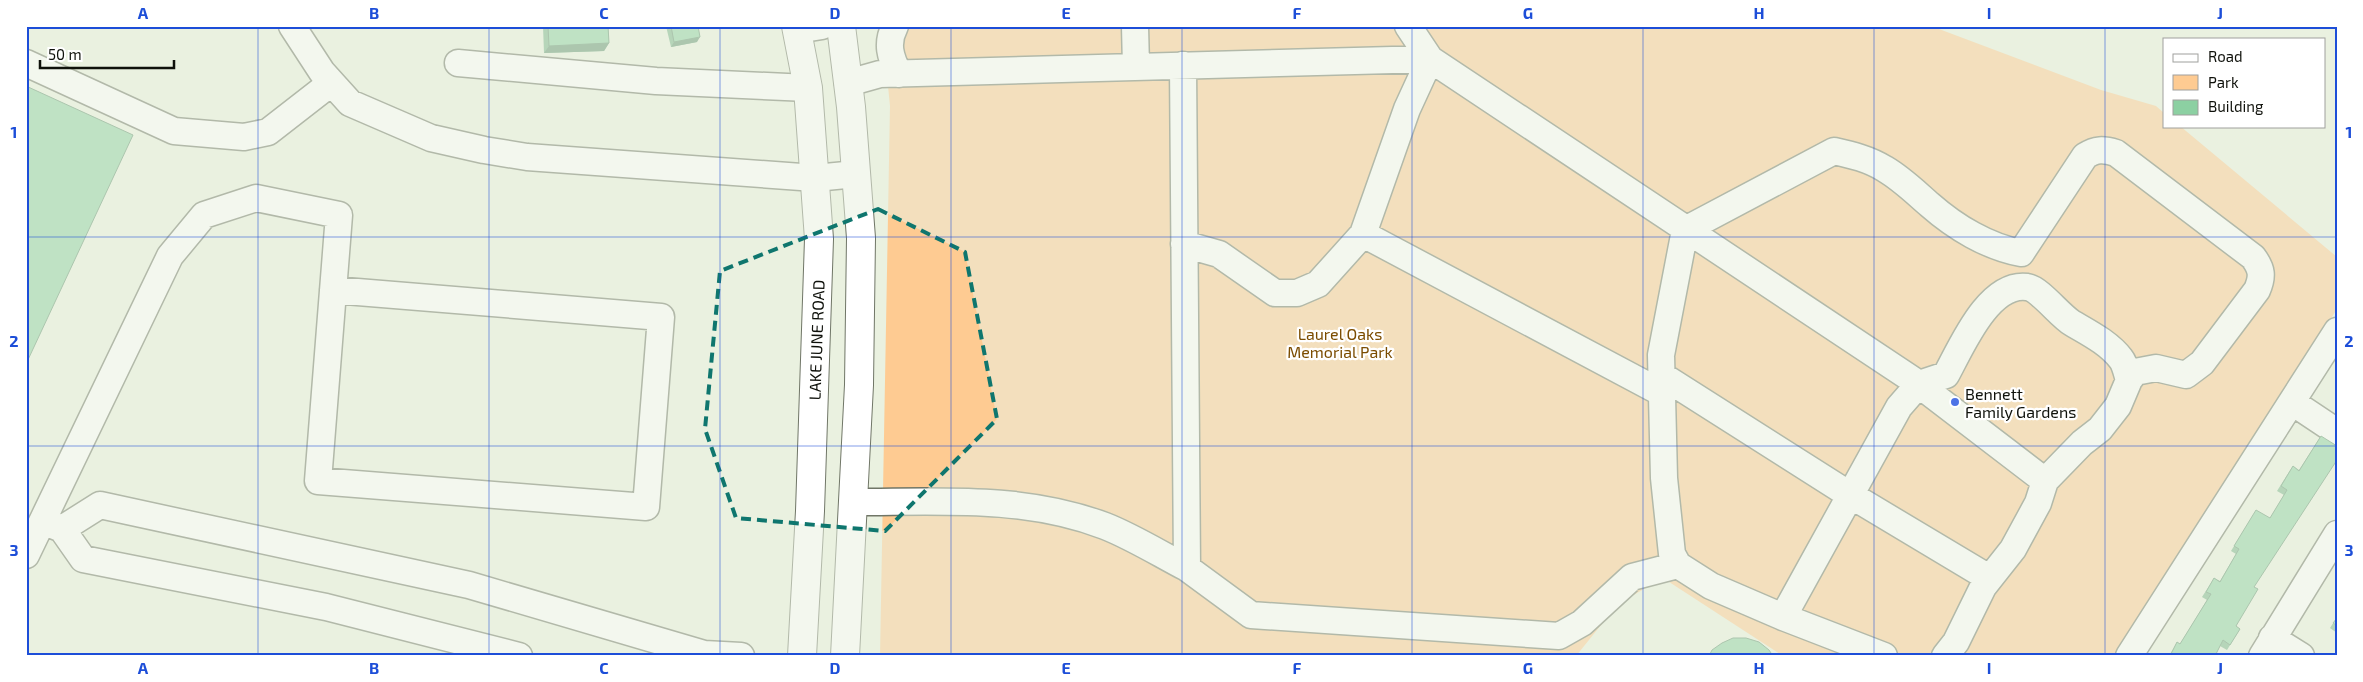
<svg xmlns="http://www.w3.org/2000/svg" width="2363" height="682" viewBox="0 0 2363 682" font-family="'Exo 2',sans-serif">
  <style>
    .green { fill: #fecb92 }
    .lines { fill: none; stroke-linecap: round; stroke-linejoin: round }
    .minor-casing { stroke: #707667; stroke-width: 29 }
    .major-casing { stroke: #707667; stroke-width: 30 }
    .minor { stroke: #fff; stroke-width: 26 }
    .major { stroke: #fff; stroke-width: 28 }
    .wall { fill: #78b38b }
    .shaded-wall { fill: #629271 }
    .building { fill: #8cd0a2; stroke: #629271 }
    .marked { fill: none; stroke: #0f766e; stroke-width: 4; stroke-dasharray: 10 6; stroke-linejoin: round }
    .grid { fill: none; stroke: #1d4ed8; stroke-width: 1; stroke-opacity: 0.55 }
    .poi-dot { fill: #4d73e6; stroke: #fff; stroke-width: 2 }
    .labels { text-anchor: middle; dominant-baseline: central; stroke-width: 4.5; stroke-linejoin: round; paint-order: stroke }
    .park-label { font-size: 16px; fill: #7b4c00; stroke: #fff }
    .street-label { font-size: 16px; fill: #0f110b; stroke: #fff }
    .poi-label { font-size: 16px; fill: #0f110b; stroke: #fff; text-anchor: start }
    .neatline { fill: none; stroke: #1d4ed8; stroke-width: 2 }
    .grid-label { font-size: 16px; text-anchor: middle; font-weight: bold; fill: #1d4ed8 }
  </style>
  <rect width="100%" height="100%" fill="#eaf1e0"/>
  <path class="green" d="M882,26H1931L2101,90L2156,106L2164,113V126H2180L2337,257V309L2119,656H1783L1663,578L1618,604L1576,656H880L890,106Z"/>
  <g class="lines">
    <g class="minor-casing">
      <path id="minor" d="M292,26L322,72L350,103L431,138L484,150L527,157L815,178L856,174
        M895,26C886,43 890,57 899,74
        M1135,26L1136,67
        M1408,26L1430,59L1913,380L2045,481
        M797,30L822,26
        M26,63L174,131L244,137L268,132L331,83
        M458,63L656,81L808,88
        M848,83L880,74L1430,59L1407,109L1363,234
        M1685,230L1834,151C1852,155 1869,159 1885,169C1902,179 1915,192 1930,205C1955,227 1988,247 2021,253L2085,156C2096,149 2103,149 2116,153L2253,257C2262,269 2263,276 2257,290L2202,363L2186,375L2156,368L2135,372L2129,380L2118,406L2100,429L2082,443L2045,481L2038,503L2013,549L1983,587L1956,642L1945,656
        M1685,230L1661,355L1664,478L1672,554L1678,565L1711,586L1783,617L1884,656
        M1184,244L1219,254L1275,293H1297L1318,284L1363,234L1662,393
        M1661,375L1842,490L1989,578
        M2292,402L2337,432
        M853,502C938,502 1024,495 1105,526C1133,537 1160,554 1187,568L1183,65
        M45,522L62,529L83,559L326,607L519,656
        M62,529L100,505L469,585L704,654L741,656
        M26,555L170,256L204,215L256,198L339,215L318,481L646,507L661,317L333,290
        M1187,568L1251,615L1559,636L1582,623L1632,577L1678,565
        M1783,617L1899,407L1919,384L1946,375C1961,348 1988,282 2027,287C2040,289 2059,315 2072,323C2089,333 2109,343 2121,359C2125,364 2127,374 2129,380
        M2272,638L2301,656
        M2129,656L2337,331
        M2262,656L2337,534"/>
    </g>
    <g class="major-casing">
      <path id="major" d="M796,26L808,88L819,239L810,511L802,656
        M841,26L851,107L861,238L859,385L845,656"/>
    </g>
    <use href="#minor" class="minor"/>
    <use href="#major" class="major"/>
  </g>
  <path class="wall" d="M543,26H608L609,43L604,51L544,53Z
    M666,26H698L697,42L671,47Z
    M2321,436L2236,626L2240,629L2227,650L2220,646L2215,656H2169L2177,642L2180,644L2207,600L2202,597L2211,583L2214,578L2220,581L2236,554L2231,551L2253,515L2270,518L2284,495L2277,491L2289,472L2293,466L2299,470Z
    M2337,617V633L2330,628Z"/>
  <path class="shaded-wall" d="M700,37L697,42L671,47L674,42Z
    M609,43L604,51L544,53L549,46Z"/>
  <path class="building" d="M548,26H608L609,43L549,46Z
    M671,26H698L700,37L674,42Z
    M26,86L133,135L26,364Z
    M2321,436L2337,446V460L2254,587L2258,589L2236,626L2240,629L2230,645L2223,640L2215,656H2170L2177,642L2180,644L2211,594L2206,592L2214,578L2220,582L2239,549L2234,546L2256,510L2270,518L2287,490L2281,486L2293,466L2299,471Z
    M2337,618V626L2333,623Z
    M1733,638H1746L1759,642L1769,650L1773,656H1709L1712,650L1722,643Z"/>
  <path d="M0 0H2363V682H0ZM878,209L965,252L997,419L885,531L736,518L705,429L720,271Z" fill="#eaf1e0" fill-opacity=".55" fill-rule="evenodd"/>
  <path class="marked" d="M878,209L965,252L997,419L885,531L736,518L705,429L720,271Z"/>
  <path class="grid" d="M258,26V656M489,26V656M720,26V656M951,26V656M1182,26V656M1412,26V656M1643,26V656M1874,26V656M2105,26V656M26,237H2337M26,446H2337"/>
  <circle class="poi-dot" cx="1955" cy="402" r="5"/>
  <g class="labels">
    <g class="park-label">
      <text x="1340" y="333">Laurel Oaks<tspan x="1340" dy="18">Memorial Park</tspan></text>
    </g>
    <g class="street-label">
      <text transform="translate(816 340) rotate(-88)">LAKE JUNE ROAD</text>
    </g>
    <g class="poi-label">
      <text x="1965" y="393">Bennett<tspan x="1965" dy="18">Family Gardens</tspan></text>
    </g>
  </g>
  <rect width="2363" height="682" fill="none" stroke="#ffffff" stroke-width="55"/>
  <rect x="2163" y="38" width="162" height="90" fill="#ffffff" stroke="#9fa09d"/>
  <rect x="2173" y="54" width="25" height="8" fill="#ffffff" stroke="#9fa09d"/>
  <text x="2208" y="62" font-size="15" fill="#0f110b">Road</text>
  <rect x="2173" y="75" width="25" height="15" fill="#fecb92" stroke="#9fa09d"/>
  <text x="2208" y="88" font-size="15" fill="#0f110b">Park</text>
  <rect x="2173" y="100" width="25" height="15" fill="#8cd0a2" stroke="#9fa09d"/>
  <text x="2208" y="112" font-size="15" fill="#0f110b">Building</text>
  <path d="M40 60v8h134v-8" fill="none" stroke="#0f110b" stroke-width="2.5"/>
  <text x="48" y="60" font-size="15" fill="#0f110b" stroke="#ffffff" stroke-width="4" paint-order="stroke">50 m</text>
  <rect x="28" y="28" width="2308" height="626" class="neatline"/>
  <g class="grid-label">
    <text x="143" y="19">A</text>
    <text x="374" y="19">B</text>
    <text x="604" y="19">C</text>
    <text x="835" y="19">D</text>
    <text x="1066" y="19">E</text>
    <text x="1297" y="19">F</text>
    <text x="1528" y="19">G</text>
    <text x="1759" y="19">H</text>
    <text x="1989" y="19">I</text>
    <text x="2220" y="19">J</text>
    <text x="14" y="138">1</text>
    <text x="2349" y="138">1</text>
    <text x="14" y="347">2</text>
    <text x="2349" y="347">2</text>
    <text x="14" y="556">3</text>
    <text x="2349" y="556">3</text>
    <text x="143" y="674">A</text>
    <text x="374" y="674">B</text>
    <text x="604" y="674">C</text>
    <text x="835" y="674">D</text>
    <text x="1066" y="674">E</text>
    <text x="1297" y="674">F</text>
    <text x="1528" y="674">G</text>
    <text x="1759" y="674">H</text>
    <text x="1989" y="674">I</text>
    <text x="2220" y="674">J</text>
  </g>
</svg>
